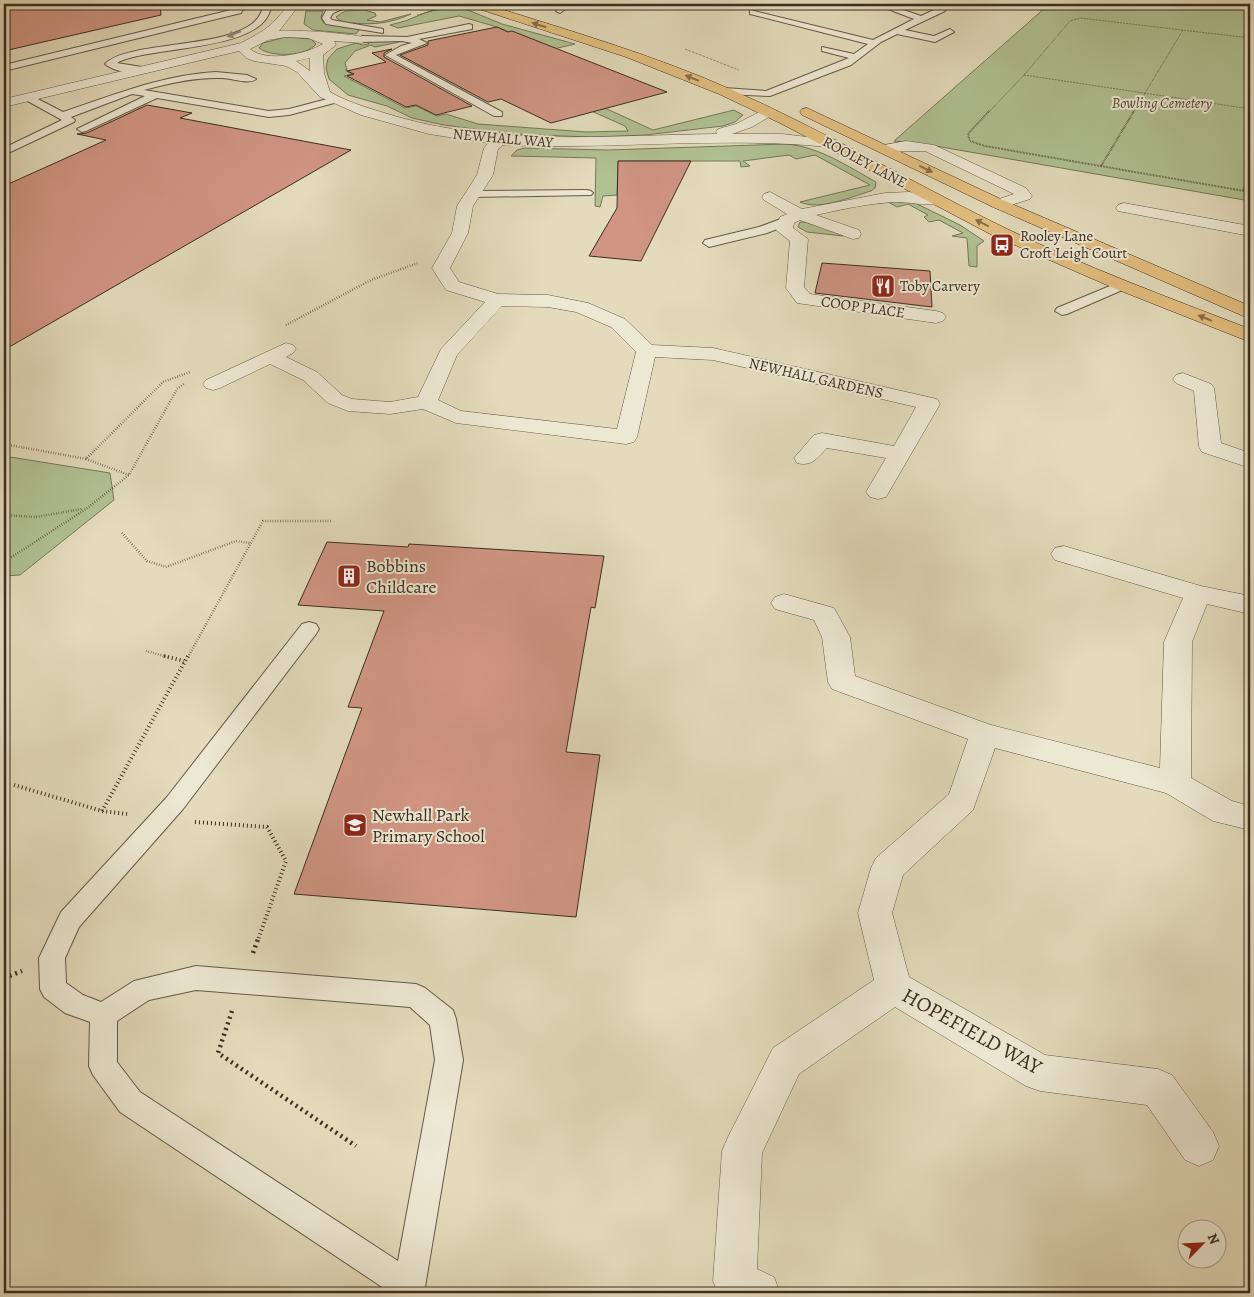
<svg xmlns="http://www.w3.org/2000/svg" width="1254" height="1297" viewBox="0 0 1254 1297" font-family="Alegreya,serif">
  <style>
    .green { fill: #b0c193; stroke: #75785a }
    .building { fill: #d09583; stroke: #3a2e21 }
    .lines { fill: none; stroke-linecap: round; stroke-linejoin: round }
    .service-casing { stroke: #645948; stroke-width: 2 }
    .minor-casing { stroke: #645948; stroke-width: 1 }
    .trunk-casing { stroke: #3a2e21; stroke-width: 1 }
    .path-far4 { stroke: #3a2e21; stroke-width: 1; stroke-dasharray: 0.5 1; stroke-linecap: butt }
    .path-far3 { stroke: #3a2e21; stroke-width: 2; stroke-dasharray: 0.5 1; stroke-linecap: butt }
    .path-far2 { stroke: #3a2e21; stroke-width: 2.5; stroke-dasharray: 0.5 2; stroke-linecap: butt }
    .path-far1 { stroke: #3a2e21; stroke-width: 4; stroke-dasharray: 1 3; stroke-linecap: butt }
    .path { stroke: #3a2e21; stroke-width: 4.5; stroke-dasharray: 2 4; stroke-linecap: butt }
    .service { fill: #ede8d3; fill-rule: evenodd }
    .minor { fill: #ede8d3; fill-rule: evenodd }
    .trunk { fill: #e2be7e; fill-rule: evenodd }
    .oneway { fill: #866f4b }
    .oneway2 { fill: #948b7a }
    .labels { text-anchor: middle; dominant-baseline: central; stroke-width: 4; stroke-linejoin: round; paint-order: stroke }
    .far-park-label { font-size: 15px; font-style: italic; fill: #524b38; stroke: #ede8d3 }
    .far-street-label { font-size: 15px; fill: #3a2e21; stroke: #ede8d3 }
    .far-poi-label { font-size: 15px; fill: #3a2e21; stroke: #ede8d3; text-anchor: start }
    .poi-label { font-size: 18px; fill: #3a2e21; stroke: #ede8d3; text-anchor: start }
    .near-street-label { font-size: 21px; fill: #3a2e21; stroke: #ede8d3 }
  </style>
  <rect width="100%" height="100%" fill="#e3dbbb"/>
  <filter id="stains"><feTurbulence type="fractalNoise" baseFrequency=".004" numOctaves="4"/><feColorMatrix values="0 0 0 0 .2 0 0 0 0 .09 0 0 0 0 .02 0 0 0 .5 -.17"/></filter>
  <radialGradient id="worn" r=".72"><stop offset=".6" stop-color="#630" stop-opacity="0"/><stop offset="1" stop-color="#630" stop-opacity=".3"/></radialGradient>
  <path class="green" d="M1037,4H1250V201L930,145L894,141L1046,7Z
    M458,6L502,24L575,44L502,61L653,130L734,110L743,115L735,122L723,126L645,135L590,137L511,134L444,125L412,118L387,106L348,95L329,79L326,68L328,59L337,49L356,43L362,45L369,44L367,42L369,41L397,40L399,42L375,47L371,45L355,51L345,63L347,70H345L352,74L344,76L405,108L416,106L437,116L446,114L478,124L586,132L628,131L625,126L479,61L542,46L497,27L459,16L398,28L390,25L405,21L430,11Z
    M364,10L375,13L376,16L367,20L380,22L411,14C391,23 375,25 354,23C347,23 340,22 336,17L345,11Z
    M306,11H323L321,17L323,22L328,24L360,29L356,34L313,30L304,24Z
    M286,37L311,39L316,44C307,56 272,58 259,48L263,43Z
    M786,144C820,147 847,166 876,182L875,188L871,191C850,197 820,211 800,202L870,185L815,155L796,159L789,155L743,161L750,166L741,167L740,161H618L617,195L603,196L600,207L595,206L596,158L511,156L517,150L525,148L608,150Z
    M893,201L915,203L960,225L984,241L977,246V267L969,266L967,238L952,236L963,233L939,220L929,222L924,217L928,215L908,204L897,207L888,202Z
    M800,222H805L844,234L843,236L807,232L798,227Z
    M4,456L110,473L114,500L20,575L4,576Z"/>
  <path class="building" d="M4,4H160L161,15L4,51Z
    M497,27L508,32L512,31L667,92L551,123L501,99L488,102L400,55L428,45V41Z
    M392,49L384,53V57L472,106L436,115L416,105L406,107L347,76L354,74L347,71L386,62L372,53Z
    M147,105L192,113L180,118L351,150L4,350V186L106,140L77,134L87,133Z
    M618,161H691L641,261L589,256L617,208Z
    M822,263L930,271L932,307L815,293Z
    M327,542L408,547L409,544L604,556L595,608L591,607L566,752L600,755L576,917L294,894L362,708L348,707L384,611L298,605Z"/>
  <g class="lines">
    <g class="service-casing">
      <path id="service" d="M235,4H243L244,7L241,13L4,71V65L235,9Z
        M263,4H271C270,53 146,45 117,63L142,67L144,69C135,76 113,71 105,64C130,37 261,53 263,4Z
        M344,4H355L333,13L330,18L332,20L383,29V33L326,24L322,18L327,9Z
        M547,4H558L567,8L560,13L556,11L558,9Z
        M875,4H886L921,16L938,8L932,4H943L946,9L945,11L905,30L934,36L950,29L954,32L935,42L897,34L881,42L851,65L770,96L724,94L719,91L724,88L766,91L849,58L822,51V47L854,54L868,44L750,14V10L873,40L914,19Z
        M469,24L472,25V29L419,39L427,43L396,55L502,112V116H494L385,55L401,46L412,43L402,41L362,42L358,39L362,36L407,37Z
        M216,72L247,75L256,79C249,85 231,78 222,78C195,77 169,83 144,90L269,111L289,109L335,97L340,100L338,102L289,115L269,117L157,98L86,131L82,132L77,129L145,96L132,94L71,117L75,120L74,122L4,155V148L62,120L24,99V95H30L63,112C114,95 162,75 216,72Z
        M587,190L591,191L593,193L591,195L473,197L467,194L473,191Z
        M786,217L792,221L790,224L767,233L709,247L703,243L705,240L759,227Z
        M1122,281L1127,282L1129,285L1127,288L1067,314L1062,315L1055,311L1057,308Z
        M309,622L316,624L319,629L316,634L183,809L79,927L65,958L66,983L83,995L101,1002L134,981L196,966L416,984L425,988L453,1010L456,1019L463,1060L425,1287L428,1293H391L120,1112L93,1075L89,1066L90,1022L65,1013L44,997L40,989L39,958L61,912L167,797L302,624ZM196,990L410,1007L430,1025L435,1060L398,1261L140,1092L117,1062V1021L149,1000Z"/>
    </g>
    <g class="minor-casing">
      <path id="minor" d="M289,4H300L279,31C290,29 363,34 368,39L362,43L334,41L336,45L323,55L324,73L330,92C351,104 375,110 398,117C504,147 609,135 717,134L716,132L718,129L736,124L769,107L776,111L774,114L752,127L732,134H782L833,140L835,143L833,146L828,147C720,136 611,150 503,145L498,149L493,175L473,206L468,233L450,268L459,282L498,294L548,295L588,303L625,319L652,345L713,348L937,399L940,404L886,497L878,499L870,497L866,492L886,458L827,448C817,458 812,467 797,463L794,458L814,435L822,433L894,446L916,407L713,360L655,357L637,437L634,442L626,444L456,423L423,409L390,414L348,411L328,403L303,380L270,364L220,388L213,390L206,388L203,384L206,380L286,343L293,345L296,349L293,353L286,357L317,372L342,395L352,399L390,402L418,397L441,349L485,302L446,290L432,268L452,233L457,206L477,175L484,148L488,143L429,134L361,115L320,97L297,72L286,66L254,61L246,58L239,51L4,107V99L241,43C266,30 271,27 289,4ZM286,37L308,38L323,44C306,54 267,63 250,49L268,40ZM310,58V71L296,61ZM502,306L548,307L576,312L611,327L636,352L617,429L461,411L438,400L457,355Z
        M906,141L934,145L1026,188L1032,196L1030,199L999,209L993,207L991,204L993,201L1014,194L925,151L879,152L877,149L879,146Z
        M770,192L802,209L885,193L909,192L943,197L945,200L943,203C929,207 911,202 897,202C870,203 843,209 816,215L859,230L861,234L859,238L853,239L800,220L794,223L793,228L808,239L804,287L810,294L936,311L943,313L946,317L943,321L936,323L797,303L786,288L790,241L776,230L780,217L787,214L764,200L762,197L764,194Z
        M1124,203L1250,226V236L1118,211L1116,208L1118,205Z
        M1183,373L1211,384L1214,388L1221,443L1250,453V468L1202,452L1199,447L1194,391L1176,383L1173,379L1176,375Z
        M1064,546L1201,586L1250,596V614L1207,604L1192,642L1191,778L1232,801L1250,806V830L1213,821L1166,793L995,748L973,810L903,875L892,913L909,977L1045,1055L1158,1069L1172,1075L1213,1132L1219,1146L1213,1160L1199,1166L1185,1160L1147,1105L1040,1091L1026,1086L895,1007L799,1074L762,1153L757,1269L774,1277L780,1293H718L713,1281L722,1151L728,1137L773,1048L874,980L858,913L871,868L876,858L949,794L968,739L832,689L828,682L822,637L814,620L775,609L771,603L775,597L784,594L834,608L850,637L855,676L991,725L1160,768L1164,642L1183,598L1055,560L1051,554L1055,548Z"/>
    </g>
    <g class="trunk-casing">
      <path id="trunk" d="M468,4H485C567,30 651,54 730,89C823,130 911,182 1003,227C1083,266 1167,297 1250,329V342L1116,289L992,235L782,124L719,94L626,57L470,6Z
        M807,108L1005,201L1250,306V319L993,207L802,115L800,112L802,109Z"/>
    </g>
    <path class="path-far4" d="M417,15L452,6
      M685,49L739,70
      M1024,75L1250,109
      M988,113L1024,75L1070,21L1080,18L1250,38
      M1133,113L1183,30"/>
    <path class="path-far3" d="M989,111L968,134L970,141L985,146L1250,192
      M1101,166L1134,111
      M1243,191L1250,172"/>
    <path class="path-far2" d="M286,325L371,280L418,263
      M4,444L86,459L163,382L190,372
      M86,459L129,475
      M4,515L36,517L82,509
      M122,533L147,561L166,567L236,541L250,543
      M4,558H10L86,509L129,475L177,389L185,383
      M146,651L168,657
      M188,657L263,521H331"/>
    <path class="path-far1" d="M164,656L184,661
      M14,785L102,811L127,814
      M102,811L188,656
      M195,822L267,827L286,861L258,940"/>
    <path class="path" d="M253,953L258,939
      M4,978L22,971
      M232,1011L218,1053L356,1146"/>
    <use href="#service" class="service"/>
    <use href="#minor" class="minor"/>
    <use href="#trunk" class="trunk"/>
  </g>
  <defs><path id="oneway-solid" d="M-6-.8H1V-3.2L6.5 0L1 3.2V.8H-6Z" transform="scale(1.25)"/></defs>
  <g class="oneway">
    <use href="#oneway-solid" transform="translate(539 25) rotate(-163)"/>
    <use href="#oneway-solid" transform="translate(692 78) rotate(-158)"/>
    <use href="#oneway-solid" transform="translate(926 169) rotate(26)"/>
    <use href="#oneway-solid" transform="translate(982 223) rotate(-153)"/>
    <use href="#oneway-solid" transform="translate(1205 318) rotate(-158)"/>
  </g>
  <use class="oneway2" href="#oneway-solid" transform="translate(234 34) rotate(159)"/>
  <defs>
    <g id="bus-square" transform="scale(1.25)"><rect x="-9" y="-9" width="18" height="18" rx="4" fill="#8f2418" stroke="#ede8d3"/><path d="M-5-6H5V4H4V6H2V4H-2V6H-4V4H-5ZM-3.5-4V0h7V-4ZM-3.5 1.2v1.5H-2V1.2ZM2 1.2v1.5H3.5V1.2Z" fill="#fff"/></g>
    <g id="restaurant-square" transform="scale(1.25)"><rect x="-9" y="-9" width="18" height="18" rx="4" fill="#8f2418" stroke="#ede8d3"/><path d="M-5-6h1v4h1v-4h1v4h1v-4h1v5L-1.5 .5V6h-2V.5L-5-1ZM5-6V6H3V1.5H1.5Q1.5-4 5-6Z" fill="#fff"/></g>
    <g id="building-square" transform="scale(1.25)"><rect x="-9" y="-9" width="18" height="18" rx="4" fill="#8f2418" stroke="#ede8d3"/><path d="M-4-6H4V6H1V3H-1V6H-4ZM-2.5-4.3h1.7v1.8h-1.7ZM.8-4.3h1.7v1.8H.8ZM-2.5-1h1.7V.8h-1.7ZM.8-1h1.7V.8H.8Z" fill="#fff"/></g>
    <g id="school-square" transform="scale(1.25)"><rect x="-9" y="-9" width="18" height="18" rx="4" fill="#8f2418" stroke="#ede8d3"/><path d="M0-5L7-2L0 1L-7-2ZM-4 1L0 2.5L4 1V4Q0 6-4 4Z" fill="#fff"/></g>
  </defs>
  <g fill-rule="evenodd">
    <use href="#bus-square" x="1002" y="245"/>
    <use href="#restaurant-square" x="883" y="286"/>
    <use href="#building-square" x="349" y="576"/>
    <use href="#school-square" x="355" y="825"/>
  </g>
  <g class="labels">
    <g class="far-park-label">
      <text x="1162" y="103">Bowling Cemetery</text>
    </g>
    <g class="far-street-label">
      <text transform="translate(503 138) rotate(5)">NEWHALL WAY</text>
      <text transform="translate(865 162) rotate(28)">ROOLEY LANE</text>
      <text transform="translate(863 307) rotate(8)">COOP PLACE</text>
      <text transform="translate(816 378) rotate(13)">NEWHALL GARDENS</text>
    </g>
    <g class="far-poi-label">
      <text x="1020" y="236">Rooley Lane<tspan x="1020" dy="17">Croft Leigh Court</tspan></text>
      <text x="900" y="286">Toby Carvery</text>
    </g>
    <g class="poi-label">
      <text x="366" y="566">Bobbins<tspan x="366" dy="21">Childcare</tspan></text>
      <text x="372" y="815">Newhall Park<tspan x="372" dy="21">Primary School</tspan></text>
    </g>
    <g class="near-street-label">
      <text transform="translate(972 1031) rotate(29)">HOPEFIELD WAY</text>
    </g>
  </g>
  <rect width="1254" height="1297" fill="none" stroke="#e3dbbb" stroke-width="20"/>
  <rect x="5" y="5" width="1244" height="1287" fill="none" stroke="#3a2e21" stroke-width="2.5"/>
  <rect x="10" y="10" width="1234" height="1277" fill="none" stroke="#3a2e21"/>
  <g transform="translate(1202 1244) rotate(66)"><circle r="24" fill="#ede8d3" stroke="#a59e8c"/>
  <path d="M0-4L9 19L0 12L-9 19Z" fill="#8f2418"/>
  <text y="-8" font-size="14" font-weight="bold" text-anchor="middle" fill="#3a2e21">N</text>
  </g>
  <rect width="100%" height="100%" filter="url(#stains)"/>
  <rect width="100%" height="100%" fill="url(#worn)"/>
</svg>
